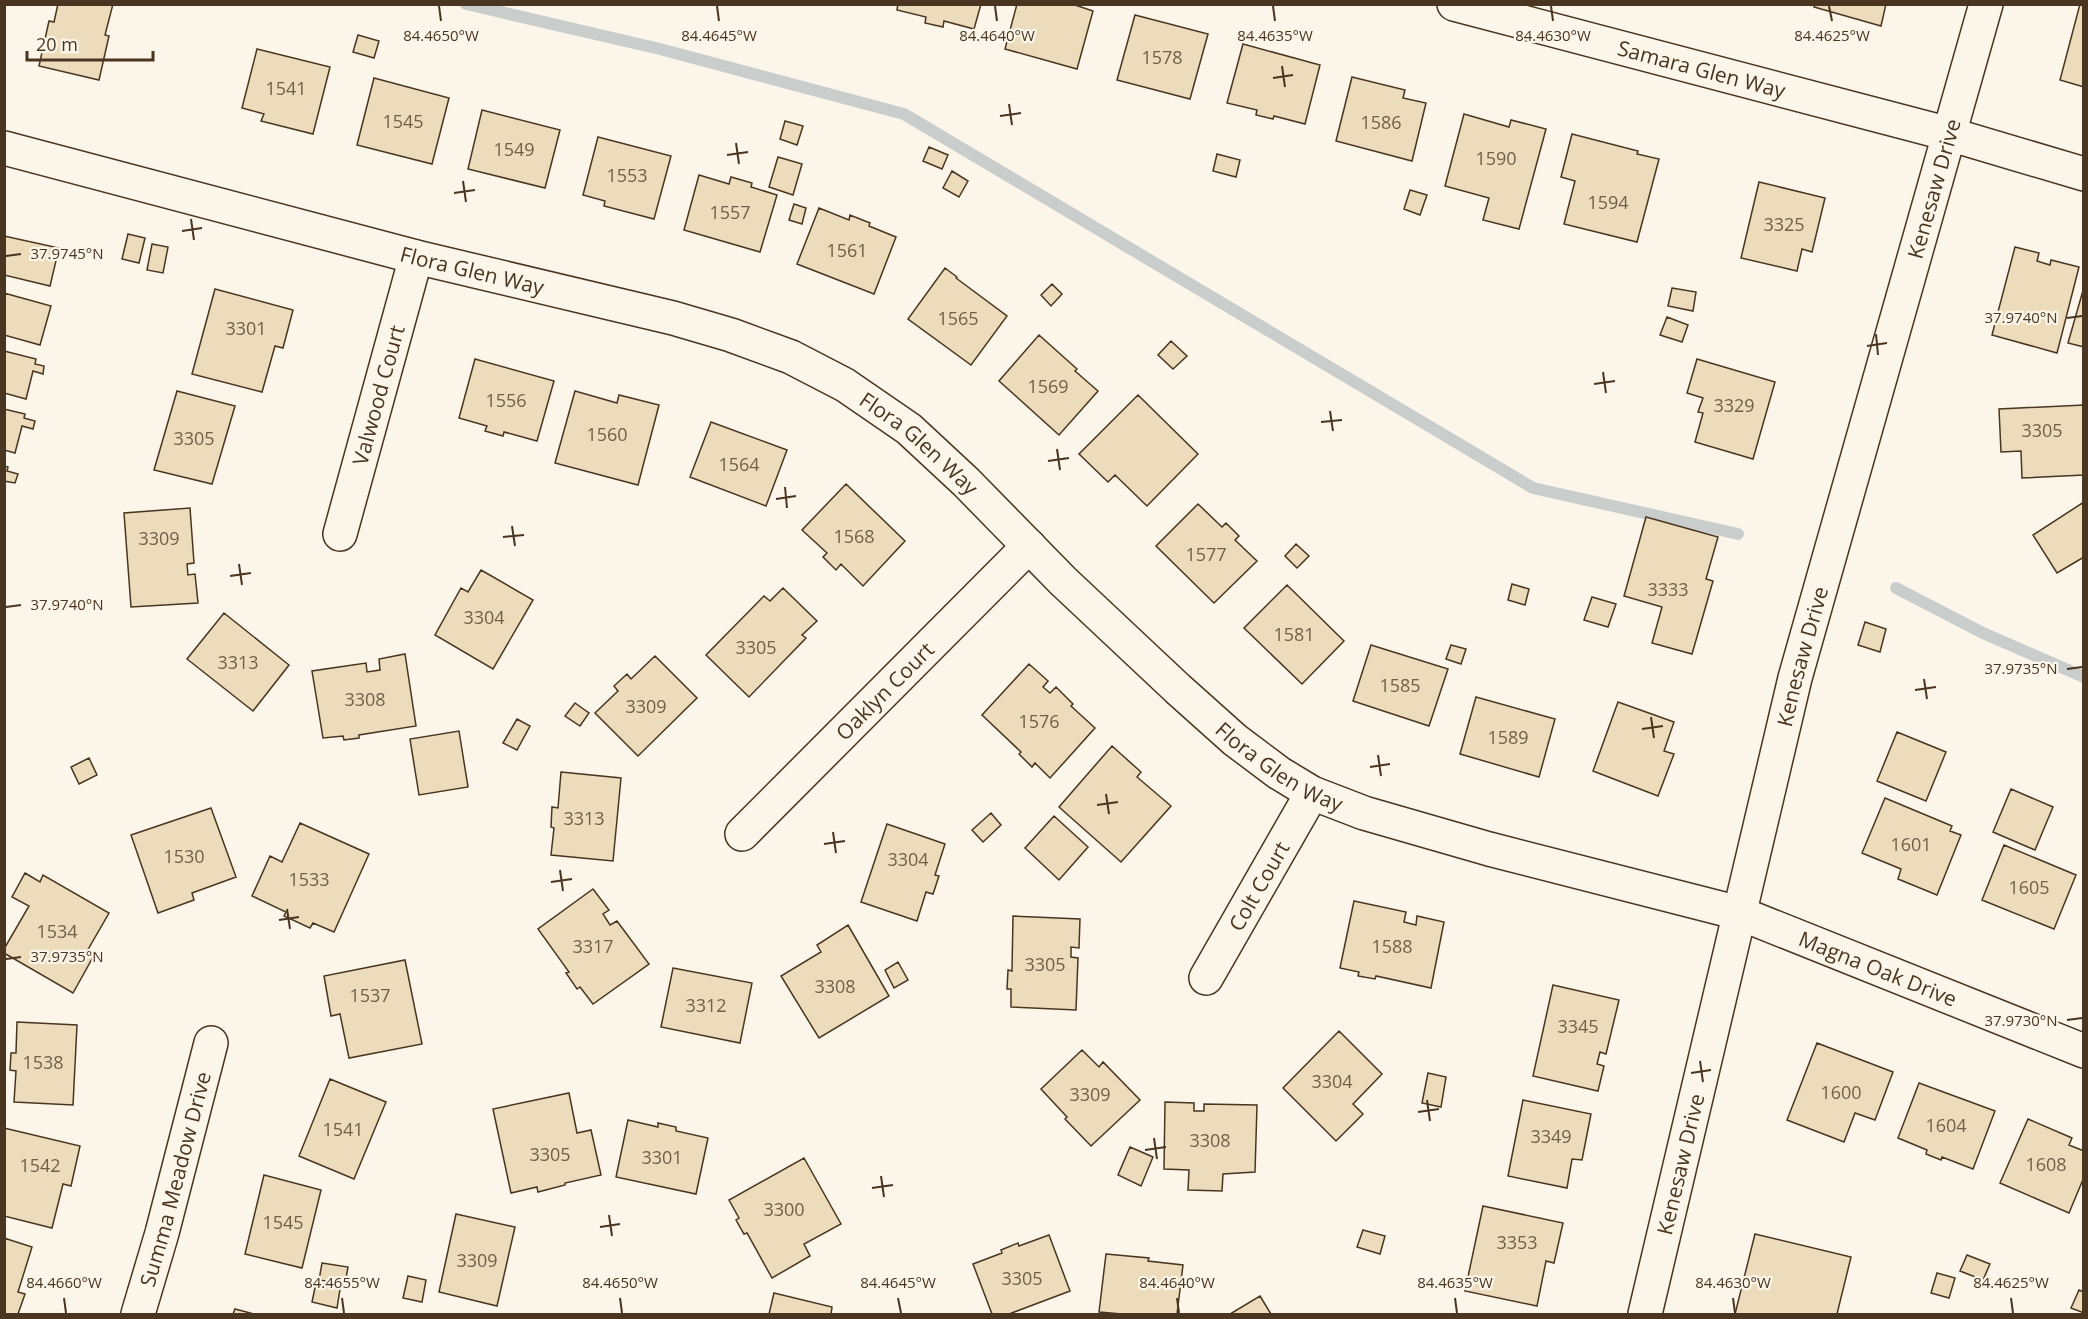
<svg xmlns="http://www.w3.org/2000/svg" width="2088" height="1319" viewBox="0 0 2088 1319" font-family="'Open Sans',sans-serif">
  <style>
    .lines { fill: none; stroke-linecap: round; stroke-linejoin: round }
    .stream { stroke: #c9cecd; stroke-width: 12 }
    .building { fill: #ecdcbc; stroke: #4a3520; stroke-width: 1.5 }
    .minor-casing { stroke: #4a3520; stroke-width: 36 }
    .minor { stroke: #fbf6e9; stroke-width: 33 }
    .ticks { fill: none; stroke: #4a3520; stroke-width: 2 }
    .labels { text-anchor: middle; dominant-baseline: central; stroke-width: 4.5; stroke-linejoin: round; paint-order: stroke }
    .number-label { font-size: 18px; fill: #725f47 }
    .street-label { font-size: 21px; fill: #4a3520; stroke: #fbf6e9 }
    .ticks-label { font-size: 15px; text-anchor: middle; fill: #4a3520; stroke: #fbf6e9; stroke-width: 4.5; stroke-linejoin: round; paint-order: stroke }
  </style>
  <rect width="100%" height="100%" fill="#fbf6e9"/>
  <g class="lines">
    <path class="stream" d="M466,4L660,49L904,114L1533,488L1738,534
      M1896,588L1983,633L2084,677"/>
  </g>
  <path class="building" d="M58,4H113L105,35L109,36L99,80L39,66L49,21L54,22Z
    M898,4H981L974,29L944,21L943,27L925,23L926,17L897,10Z
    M1017,4H1072L1093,11L1077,69L1005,49Z
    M1815,4H1886L1881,26L1814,7Z
    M2080,4H2084V87L2060,80Z
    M1135,15L1208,34L1190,99L1117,80Z
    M358,35L379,41L374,58L353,52Z
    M1243,44L1320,65L1305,124L1274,116L1273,119L1256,115L1257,110L1227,103Z
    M257,49L330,67L313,134L261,121L264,114L242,108Z
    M1352,77L1405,90L1403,98L1426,103L1412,161L1336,141Z
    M374,78L449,98L432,164L357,145Z
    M482,110L560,130L545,188L468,169Z
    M1464,114L1509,127L1511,120L1546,129L1519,229L1483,220L1489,198L1445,186Z
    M785,121L803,126L797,145L780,139Z
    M1572,134L1638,151L1637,154L1659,159L1637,242L1564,224L1575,181L1561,177Z
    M598,137L671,156L654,219L604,206L605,201L583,195Z
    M929,147L948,155L942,169L923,161Z
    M1217,154L1240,160L1236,177L1213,171Z
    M778,157L802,164L793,195L769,187Z
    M952,171L968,181L959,197L943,188Z
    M699,175L729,184L731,177L752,183L751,187L777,195L760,252L684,230Z
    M1759,182L1825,198L1812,252L1802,249L1797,271L1741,258Z
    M1410,190L1427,195L1420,215L1404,209Z
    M794,204L806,208L802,224L789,220Z
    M819,208L849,220L850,215L870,223L869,226L896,237L874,294L797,264Z
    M128,234L145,238L139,263L122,259Z
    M4,236L59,248L50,286L4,275Z
    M152,244L168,247L163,273L147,270Z
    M2015,247L2039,253L2037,261L2050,265L2051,260L2079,267L2057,353L1992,335Z
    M945,268L957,277L956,278L1007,316L971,365L908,319Z
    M1052,284L1062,294L1051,306L1041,295Z
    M2084,287V347L2068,343Z
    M1672,288L1696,292L1693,311L1668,306Z
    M215,289L293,310L283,348L275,346L262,392L192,374Z
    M4,293L51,306L40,345L4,335Z
    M1667,317L1688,325L1682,342L1660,335Z
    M1039,335L1077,369L1075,371L1098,391L1059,435L999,381Z
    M1171,341L1187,356L1173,369L1158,355Z
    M4,351L36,359L35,364L44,366L43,374L33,371L26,399L4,393Z
    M475,359L554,381L537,441L504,432L503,436L485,431L487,426L459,418Z
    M1697,359L1775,382L1753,459L1695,442L1703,413L1698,412L1703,398L1687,393Z
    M177,391L235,406L212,484L154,470Z
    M575,391L617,403L619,395L659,405L638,485L555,463Z
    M1138,395L1198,454L1147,506L1115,475L1108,482L1079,454Z
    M2084,405V475L2022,478L2021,451L2001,452L1999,409Z
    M4,409L25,414L24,418L35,421L33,429L22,426L15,453L4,450Z
    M711,422L787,450L766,506L690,477Z
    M4,466L8,467L7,471L18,474L15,483L4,481Z
    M846,484L905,541L863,586L841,564L836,570L823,557L827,553L802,530Z
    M2084,502V557L2057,573L2033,535Z
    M1198,504L1222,527L1226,523L1239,536L1235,540L1257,561L1214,603L1156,546Z
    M190,508L194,563L187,564L188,575L195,574L198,603L131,607L124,513Z
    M1646,517L1718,537L1706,579L1713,581L1692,654L1652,643L1662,607L1624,596Z
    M1296,544L1309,556L1297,568L1285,556Z
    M481,570L533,600L493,669L435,635L461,588L468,592Z
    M1512,584L1529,589L1525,605L1508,600Z
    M1287,585L1344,641L1302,684L1244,628Z
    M783,588L817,621L802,635L806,638L749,697L706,655L764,596L770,601Z
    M1592,597L1616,604L1608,627L1584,620Z
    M224,613L289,665L253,711L187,659Z
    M1865,622L1886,629L1880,652L1858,645Z
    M1371,645L1448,669L1429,726L1353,701Z
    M1451,645L1466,649L1461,664L1446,659Z
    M405,654L416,726L359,735V738L344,740L343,736L323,738L312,671L366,663L367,672L380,670L379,659Z
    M655,656L697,698L638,756L595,713L618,691L614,686L627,674L631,679Z
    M1029,664L1048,681L1043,687L1050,693L1056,687L1073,704L1071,706L1095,728L1050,778L1035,763L1032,767L1019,754L1021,752L982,715Z
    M1476,697L1555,719L1539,777L1460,754Z
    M1618,702L1674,722L1664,751L1674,754L1658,796L1593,771Z
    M575,703L589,713L580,726L565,716Z
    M517,719L530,726L517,750L503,743Z
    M459,731L468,787L419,795L410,739Z
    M1897,732L1946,752L1926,801L1877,781Z
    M1112,746L1141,772L1137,777L1171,806L1121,862L1059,807Z
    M89,758L97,775L79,784L71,767Z
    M561,772L621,778L613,861L551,855L554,828L551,827L552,807L558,808Z
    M2011,789L2053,807L2035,850L1993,832Z
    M1885,798L1952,826L1950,831L1961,835L1937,895L1898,879L1901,869L1862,853Z
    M211,808L236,877L192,893L194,900L158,913L131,835Z
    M991,813L1001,825L983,842L972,830Z
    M1054,816L1088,847L1059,880L1025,848Z
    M300,823L369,854L334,932L313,923L310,928L284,916L286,912L252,896L270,856L282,862Z
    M887,824L945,844L935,875L939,876L933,894L926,892L917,921L861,902Z
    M2004,845L2076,875L2054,929L1982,900Z
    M25,873L40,882L43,875L109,913L86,953L93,957L73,993L4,953V949L29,906L12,897Z
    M593,889L609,910L603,914L610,925L617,921L649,964L593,1004L580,987L577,989L566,973L569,972L538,929Z
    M1354,901L1406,912L1404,922L1416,925L1417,916L1444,922L1431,988L1376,976L1375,979L1358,976L1359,972L1340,968Z
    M1013,916L1080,919L1079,948L1071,947V957L1078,958L1076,1010L1011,1007V989H1007L1008,970L1012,971Z
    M848,925L889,996L819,1038L781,976L821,952L817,945Z
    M405,960L422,1044L349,1058L340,1014L331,1016L324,976Z
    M898,962L908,980L894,988L885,970Z
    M673,968L752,983L740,1043L661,1027Z
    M1553,985L1619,1000L1606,1054L1600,1052L1597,1064L1604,1066L1598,1091L1533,1076Z
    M17,1022L77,1025L73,1105L14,1102L16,1071L10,1070L11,1053H16Z
    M1339,1031L1382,1074L1353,1104L1363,1114L1336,1141L1283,1088Z
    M1817,1043L1893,1072L1875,1120L1855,1113L1844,1142L1787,1120Z
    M1082,1050L1099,1067L1103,1062L1140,1100L1091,1146L1065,1119L1067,1117L1041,1089Z
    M1428,1073L1446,1077L1441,1107L1422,1103Z
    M330,1079L386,1102L354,1179L299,1156Z
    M1919,1083L1995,1111L1973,1169L1942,1157L1941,1160L1926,1154L1927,1150L1898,1138Z
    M569,1093L577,1133L591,1130L601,1175L565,1183V1185L538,1192L537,1187L511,1193L493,1109Z
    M1523,1100L1591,1114L1582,1160L1572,1159L1567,1188L1508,1176Z
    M1165,1102L1194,1103V1111H1204V1104L1257,1105L1255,1172L1223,1174L1222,1191L1188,1190L1189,1170L1164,1169Z
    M2028,1119L2072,1138L2069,1145L2084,1151V1177L2069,1213L2000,1183Z
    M628,1120L658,1127V1123L676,1127V1131L708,1138L696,1194L616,1177Z
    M4,1128L80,1146L71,1186L63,1184L52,1228L4,1216Z
    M1130,1147L1153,1157L1141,1186L1118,1175Z
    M804,1158L841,1224L804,1244L810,1256L772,1278L747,1233L744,1234L736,1220L739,1218L729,1200Z
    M264,1175L321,1190L302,1268L245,1254Z
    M1483,1206L1563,1223L1554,1263L1546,1261L1537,1306L1465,1291Z
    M456,1214L515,1227L497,1306L439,1292Z
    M1363,1230L1385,1236L1380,1254L1357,1247Z
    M1755,1234L1851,1257L1837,1314H1735Z
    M1049,1235L1070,1291L1009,1314H992L973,1264L1002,1253L1001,1250L1018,1243L1019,1246Z
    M4,1238L32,1247L18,1292L25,1294L18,1314H4Z
    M1106,1254L1149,1258L1148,1261L1183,1265L1177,1314H1122L1099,1312Z
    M1967,1255L1990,1264L1983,1280L1960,1271Z
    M322,1263L348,1267L345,1284L319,1280Z
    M1937,1273L1955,1278L1949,1298L1931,1293Z
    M408,1276L426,1280L422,1302L403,1298Z
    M316,1283L340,1289L337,1308L312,1302Z
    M2079,1290L2084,1292V1313L2071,1308Z
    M774,1293L832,1307L831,1314H769Z
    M1260,1296L1271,1314H1230Z
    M235,1309L254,1314H233Z"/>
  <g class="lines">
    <g class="minor-casing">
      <g id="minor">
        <path id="s1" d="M1454,4L1949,134L2084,174"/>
        <path id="s2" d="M4,148L416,257L673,318L731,335L791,357L845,385L909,429L966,482L1063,581L1178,689L1235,740L1279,773L1312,793L1364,813L1489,849L1739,913L2084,1051"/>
        <path id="s3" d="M340,534L416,257"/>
        <path id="s4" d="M742,834L1029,546"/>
        <path id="s5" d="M1206,978L1312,793"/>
        <path id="s6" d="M138,1314L162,1233L211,1043"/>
        <path id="s7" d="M1645,1314L1795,678L1986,4"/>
      </g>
    </g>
    <use href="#minor" class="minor"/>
  </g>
  <path class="ticks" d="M439,6L441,21M717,6L719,21M995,6L997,21M1273,6L1275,21M1551,6L1553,21M1829,6L1832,21M1282,66L1285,87M1273,78L1293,75M1009,104L1012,125M1000,116L1021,113M736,143L739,164M727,155L748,152M463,181L466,202M454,193L475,190M191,219L194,240M182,231L202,228M6,256L21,254M2067,318L2082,316M1876,334L1878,355M1867,346L1887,343M1603,372L1606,393M1594,384L1615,381M1330,411L1333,431M1321,422L1342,420M1057,449L1060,470M1048,461L1069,458M785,487L787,508M776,499L796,496M512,526L515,546M503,537L524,535M239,564L242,585M230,576L251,573M6,607L21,605M2067,669L2082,667M1924,679L1927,699M1915,690L1936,687M1651,717L1654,738M1642,729L1663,726M1378,755L1381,776M1370,767L1390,764M1106,794L1109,814M1097,805L1118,802M833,832L836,853M824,844L845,841M560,870L563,891M551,882L572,879M287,909L290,929M279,920L299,917M6,959L21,957M2067,1020L2082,1018M1700,1061L1703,1082M1691,1073L1711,1070M1427,1100L1430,1121M1418,1112L1439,1109M1154,1138L1157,1159M1145,1150L1166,1147M881,1176L884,1197M872,1188L893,1185M609,1215L612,1236M600,1227L620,1224M64,1298L66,1313M342,1298L344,1313M620,1298L622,1313M898,1298L901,1313M1177,1298L1179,1313M1455,1298L1457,1313M1733,1298L1735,1313M2011,1298L2013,1313"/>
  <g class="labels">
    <g class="number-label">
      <text x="1162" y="57">1578</text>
      <text x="286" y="88">1541</text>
      <text x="403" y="121">1545</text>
      <text x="1381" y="122">1586</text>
      <text x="514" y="149">1549</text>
      <text x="1496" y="158">1590</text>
      <text x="627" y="175">1553</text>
      <text x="1608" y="202">1594</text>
      <text x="730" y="212">1557</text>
      <text x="1784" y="224">3325</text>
      <text x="847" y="250">1561</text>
      <text x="958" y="318">1565</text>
      <text x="246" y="328">3301</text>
      <text x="1048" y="386">1569</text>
      <text x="506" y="400">1556</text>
      <text x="1734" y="405">3329</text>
      <text x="2042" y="430">3305</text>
      <text x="607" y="434">1560</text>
      <text x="194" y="438">3305</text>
      <text x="739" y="464">1564</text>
      <text x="854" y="536">1568</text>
      <text x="159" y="538">3309</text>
      <text x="1206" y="554">1577</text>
      <text x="1668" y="589">3333</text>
      <text x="484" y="617">3304</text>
      <text x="1294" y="634">1581</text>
      <text x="756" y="647">3305</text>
      <text x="238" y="662">3313</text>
      <text x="1400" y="685">1585</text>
      <text x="365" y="699">3308</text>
      <text x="646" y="706">3309</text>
      <text x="1039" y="721">1576</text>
      <text x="1508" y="737">1589</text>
      <text x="584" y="818">3313</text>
      <text x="1911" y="844">1601</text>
      <text x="184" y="856">1530</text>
      <text x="908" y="859">3304</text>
      <text x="309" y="879">1533</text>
      <text x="2029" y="887">1605</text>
      <text x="57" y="931">1534</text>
      <text x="593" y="946">3317</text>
      <text x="1392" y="946">1588</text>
      <text x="1045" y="964">3305</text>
      <text x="835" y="986">3308</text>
      <text x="370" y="995">1537</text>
      <text x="706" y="1005">3312</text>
      <text x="1578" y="1026">3345</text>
      <text x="43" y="1062">1538</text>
      <text x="1332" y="1081">3304</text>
      <text x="1841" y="1092">1600</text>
      <text x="1090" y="1094">3309</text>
      <text x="1946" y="1125">1604</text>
      <text x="343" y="1129">1541</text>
      <text x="1551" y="1136">3349</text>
      <text x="1210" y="1140">3308</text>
      <text x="550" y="1154">3305</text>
      <text x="662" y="1157">3301</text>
      <text x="2046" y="1164">1608</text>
      <text x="40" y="1165">1542</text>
      <text x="784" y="1209">3300</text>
      <text x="283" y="1222">1545</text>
      <text x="1517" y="1242">3353</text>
      <text x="477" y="1260">3309</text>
      <text x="1022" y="1278">3305</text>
    </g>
    <g class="street-label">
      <text stroke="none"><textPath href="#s1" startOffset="256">Samara Glen Way</textPath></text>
      <text stroke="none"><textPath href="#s7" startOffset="1162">Kenesaw Drive</textPath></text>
      <text stroke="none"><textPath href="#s2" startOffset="484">Flora Glen Way</textPath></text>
      <text stroke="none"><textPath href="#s3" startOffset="144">Valwood Court</textPath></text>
      <text stroke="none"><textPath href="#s2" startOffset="970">Flora Glen Way</textPath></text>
      <text stroke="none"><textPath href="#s7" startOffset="676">Kenesaw Drive</textPath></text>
      <text stroke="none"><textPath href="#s4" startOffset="202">Oaklyn Court</textPath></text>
      <text stroke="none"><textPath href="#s2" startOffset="1456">Flora Glen Way</textPath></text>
      <text stroke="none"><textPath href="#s5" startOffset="106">Colt Court</textPath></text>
      <text stroke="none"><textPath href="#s2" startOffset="2091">Magna Oak Drive</textPath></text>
      <text stroke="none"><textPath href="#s7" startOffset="154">Kenesaw Drive</textPath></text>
      <text stroke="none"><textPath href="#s6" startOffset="140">Summa Meadow Drive</textPath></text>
    </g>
  </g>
  <g class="ticks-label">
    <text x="441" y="41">84.4650°W</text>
    <text x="719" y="41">84.4645°W</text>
    <text x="997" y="41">84.4640°W</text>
    <text x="1275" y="41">84.4635°W</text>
    <text x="1553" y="41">84.4630°W</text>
    <text x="1832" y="41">84.4625°W</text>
    <text x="67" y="259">37.9745°N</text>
    <text x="2021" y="323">37.9740°N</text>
    <text x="67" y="610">37.9740°N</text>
    <text x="2021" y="674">37.9735°N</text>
    <text x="67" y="962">37.9735°N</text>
    <text x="2021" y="1026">37.9730°N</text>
    <text x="64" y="1288">84.4660°W</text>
    <text x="342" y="1288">84.4655°W</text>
    <text x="620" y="1288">84.4650°W</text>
    <text x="898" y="1288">84.4645°W</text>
    <text x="1177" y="1288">84.4640°W</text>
    <text x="1455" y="1288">84.4635°W</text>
    <text x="1733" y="1288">84.4630°W</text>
    <text x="2011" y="1288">84.4625°W</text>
  </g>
  <rect width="2088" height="1319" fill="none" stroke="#4a3520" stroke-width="12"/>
  <path d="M27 51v9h126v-9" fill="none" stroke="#4a3520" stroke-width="3"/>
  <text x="36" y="51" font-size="18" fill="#4a3520" stroke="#fbf6e9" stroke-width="4.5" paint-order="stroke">20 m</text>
</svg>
